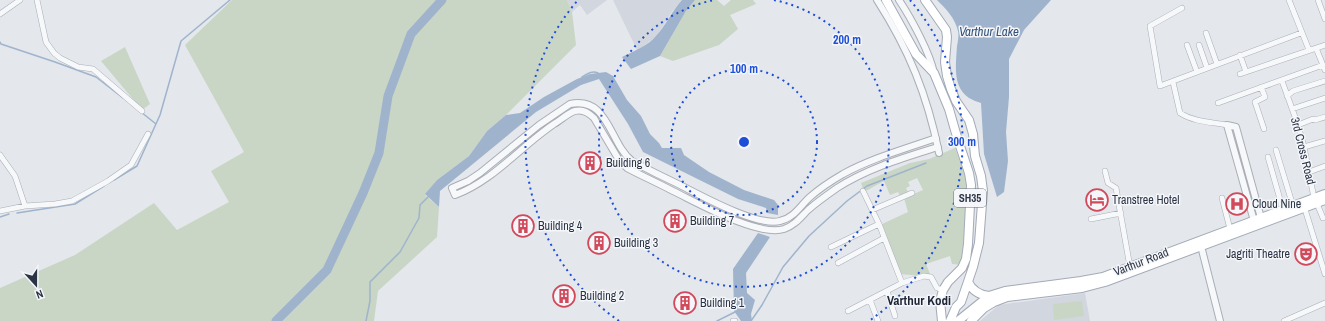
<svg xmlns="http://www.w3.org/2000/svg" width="1325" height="321" viewBox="0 0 1325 321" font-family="'Archivo Narrow',sans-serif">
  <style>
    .built { fill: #d2d6de }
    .green { fill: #c9d6c5 }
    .water { fill: #9fb4cc }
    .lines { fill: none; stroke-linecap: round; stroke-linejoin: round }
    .stream { stroke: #9fb4cc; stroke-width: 1.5 }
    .river { stroke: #9fb4cc; stroke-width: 9 }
    .minor-casing { stroke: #a9aeb7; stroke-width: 6 }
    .tertiary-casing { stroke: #a9aeb7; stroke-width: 8 }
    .primary-casing { stroke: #a3abb8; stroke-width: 10 }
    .minor { stroke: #f7f8fa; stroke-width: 5 }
    .tertiary { stroke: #f7f8fa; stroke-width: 6 }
    .primary { stroke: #fff; stroke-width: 8 }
    .ring { fill: none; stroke: #1d4ed8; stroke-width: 2; stroke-dasharray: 2 4 }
    .labels { text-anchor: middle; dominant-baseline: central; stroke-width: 3; stroke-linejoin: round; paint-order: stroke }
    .shield { fill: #f4f6f9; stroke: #676e7b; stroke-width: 1 }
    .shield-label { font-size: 11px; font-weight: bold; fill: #2b3445 }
    .street-label { font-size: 12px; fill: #2b3445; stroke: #f4f6f9 }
    .poi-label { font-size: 12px; fill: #2b3445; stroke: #f4f6f9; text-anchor: start }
    .water-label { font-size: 13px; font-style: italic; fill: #34527a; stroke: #f4f6f9 }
    .neighbourhood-label { font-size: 13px; font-weight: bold; fill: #1d2536; stroke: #f4f6f9 }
    .centre { fill: #1d4ed8; stroke: #f4f6f9; stroke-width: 2 }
    .ring-label { font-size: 12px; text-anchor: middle; font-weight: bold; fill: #1d4ed8; stroke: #f4f6f9; stroke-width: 3; stroke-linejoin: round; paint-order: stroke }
  </style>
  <rect width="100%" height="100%" fill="#e4e7ec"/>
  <path class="built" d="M567,0H607L587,15L580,5L572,12Z
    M613,0H682L671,13L656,37L637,50Z
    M1085,293L1090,321H980L999,305Z"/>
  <path class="green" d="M232,0H567L572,12L576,45L506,115L487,131L469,156L437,180L425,195L439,207L437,237L378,291L374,321H0V288L75,255L154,203L177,230L229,202L211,171L244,152L185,45Z
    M695,0H717L724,6L731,0H753L756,4L730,15L738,29L719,45L673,61L660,56L686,11Z
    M125,47L150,104L142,110L101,61Z
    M955,148L966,178V215L961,265L952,264L950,256L926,264L930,274L922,276L900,274L882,224L908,212L904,198L923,190L917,178L908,182L910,186L906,188L908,192L900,196L898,192L890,195L884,181L864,192L861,183L910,163L929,159Z
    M1082,301L1084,316L1054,320L1053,304Z"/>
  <path class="water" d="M682,0H695L686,11L660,56L631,69L622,57C632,52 649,45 656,36C666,25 672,11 682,0Z
    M937,0H1051L1024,30L1009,59V97L1006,132L1008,161L1004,192L997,197L984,154L981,103C977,102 973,100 969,98C952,87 956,64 957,46C958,41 959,35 958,31C955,18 946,9 937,0Z
    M606,72L613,76L627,100L641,116L650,134L659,143L662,148H681L684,155L709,172L744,190L774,200L778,205V215L767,213L766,208L738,199L643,152L628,124L599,79L581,85L536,112L440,191L439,207L425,194L437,180L469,156L487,131L506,115L520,113L544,97L577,79L590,74Z
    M758,233L770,237L746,273L747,293L755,300L751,314L752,321H741L734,311L733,269Z"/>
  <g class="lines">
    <path class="stream" d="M0,42L1,44L55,62L96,77L123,98
      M582,77C587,74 592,70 598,73
      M141,112L156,124
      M114,180L137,166L160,115L181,41L230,0
      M17,213L75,204L104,186
      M0,217L9,214
      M366,321L370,301V282L400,252L419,218L420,205L429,196
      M717,321L735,312
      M751,321L762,305L783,267L809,236L847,201L867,186L926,163"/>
    <path class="river" d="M276,321L327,270L363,193L379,153L388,96L411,34L442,0"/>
    <g class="minor-casing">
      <path id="minor" d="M37,0L46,42L54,53L60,58L78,67L93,69L142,111
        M1289,0L1309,50
        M1318,0L1325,19
        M1182,8L1150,26L1160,86L1301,33
        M0,14L20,0
        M1206,33L1217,64
        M1187,45L1197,72
        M1199,45L1207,68
        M1316,48L1325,70
        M1240,55L1246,72
        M1240,74L1325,45
        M1282,81L1298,125L1304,147L1314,198
        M1173,82L1180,113C1194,122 1211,122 1227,125
        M1261,87L1265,97L1255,102L1264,129
        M1287,96L1293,91L1325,81
        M1218,103L1323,65
        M1292,109L1325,98
        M1298,125L1313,119L1315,120L1325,117
        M1304,147L1325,141
        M1276,150L1293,206
        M0,155L15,176L25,206
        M1268,157L1283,210
        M1105,171L1108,183L1116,188L1130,267
        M1309,172L1325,166
        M863,191L879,224L902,283
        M1222,198L1230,229
        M1304,206L1325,274
        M1318,206L1323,218
        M872,210L912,193
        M0,211L25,206L55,204L72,201L108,181L131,165L148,134
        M1091,219L1121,213
        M831,247L879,224
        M838,263L884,238
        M887,291L895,316
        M870,300L878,321
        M848,311L902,283L924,276L931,277L937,288L943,290
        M733,321H735
        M1284,321L1325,303"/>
    </g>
    <g class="tertiary-casing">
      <path id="tertiary" d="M877,0C909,50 927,94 939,153
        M899,0C911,18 930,53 934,73
        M1227,125L1236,127L1261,218
        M1227,125L1254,221
        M936,138C905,149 872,158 843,174C831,181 820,188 810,197C800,206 794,218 780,221C757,227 700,195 678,184C663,177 647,169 632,161C609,143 609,96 570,104L539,125L480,173L468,181L452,188L455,195C493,181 520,147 554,124C561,120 568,113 575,111C582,109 589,113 594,118L619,160L627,168C642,176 658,183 673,191C698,203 758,237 784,229C795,225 800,218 808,210C817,202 827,195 837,188C868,168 903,158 938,147
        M1201,246L1220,321"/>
    </g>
    <g class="primary-casing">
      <path id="primary" d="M886,0L916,54L934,73L949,109L957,137L969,173L971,185L968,244L966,259L962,268L948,282L943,290L940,301L942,321
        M925,0L946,30L947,37L945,62L947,76L951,89L956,101L969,120L973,134L975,156L981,176L983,191L979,243L973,267L961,302L956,307L950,321
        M968,282C972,290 980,295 989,296
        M958,321L989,296L1005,291L1081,281L1103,277L1325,194
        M971,321L984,308L994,302L1007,297L1082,288L1105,282L1325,200"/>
    </g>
    <use href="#minor" class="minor"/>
    <use href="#tertiary" class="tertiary"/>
    <use href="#primary" class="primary"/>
  </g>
  <g class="ring">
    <circle cx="744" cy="142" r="73"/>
    <path d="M774 0A145 145 0 1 1 714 0"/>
    <path d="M619 321A218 218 0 0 1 578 0M910 0A218 218 0 0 1 869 321"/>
  </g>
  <defs>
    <g id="building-ring" transform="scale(1.15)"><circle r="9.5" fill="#f4f6f9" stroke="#d1495b" stroke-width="1.5"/><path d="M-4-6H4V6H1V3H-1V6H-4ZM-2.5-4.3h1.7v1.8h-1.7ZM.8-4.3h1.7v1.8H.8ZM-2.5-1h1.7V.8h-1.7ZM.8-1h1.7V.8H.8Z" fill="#d1495b"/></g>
    <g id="hotel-ring" transform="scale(1.15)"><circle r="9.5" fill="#f4f6f9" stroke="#d1495b" stroke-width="1.5"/><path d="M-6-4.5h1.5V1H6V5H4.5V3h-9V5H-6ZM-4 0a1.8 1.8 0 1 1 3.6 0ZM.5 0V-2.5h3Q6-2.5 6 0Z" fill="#d1495b"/></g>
    <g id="hospital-ring" transform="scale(1.15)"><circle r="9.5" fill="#f4f6f9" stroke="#d1495b" stroke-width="1.5"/><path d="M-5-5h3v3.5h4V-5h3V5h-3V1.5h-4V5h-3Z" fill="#d1495b"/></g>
    <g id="theatre-ring" transform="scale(1.15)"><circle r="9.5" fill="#f4f6f9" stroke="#d1495b" stroke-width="1.5"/><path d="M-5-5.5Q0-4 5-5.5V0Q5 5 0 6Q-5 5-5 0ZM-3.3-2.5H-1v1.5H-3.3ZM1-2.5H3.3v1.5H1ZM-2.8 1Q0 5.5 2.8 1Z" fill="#d1495b"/></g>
  </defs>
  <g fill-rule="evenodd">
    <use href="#building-ring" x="590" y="163"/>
    <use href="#hotel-ring" x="1097" y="200"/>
    <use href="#hospital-ring" x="1237" y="204"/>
    <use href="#building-ring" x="675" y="221"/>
    <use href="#building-ring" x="523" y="226"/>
    <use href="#building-ring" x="599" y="243"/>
    <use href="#theatre-ring" x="1306" y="254"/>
    <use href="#building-ring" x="564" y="296"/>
    <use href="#building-ring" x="685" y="303"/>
  </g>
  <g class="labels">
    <rect class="shield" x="954" y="189" width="32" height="18" rx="3"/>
    <g class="shield-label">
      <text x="970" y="198">SH35</text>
    </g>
    <g class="street-label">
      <text transform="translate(1303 151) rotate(76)">3rd Cross Road</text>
      <text transform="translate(1141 262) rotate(-21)">Varthur Road</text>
    </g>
    <g class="poi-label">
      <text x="606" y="163">Building 6</text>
      <text x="1112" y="200">Transtree Hotel</text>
      <text x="1252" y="204">Cloud Nine</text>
      <text x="690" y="221">Building 7</text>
      <text x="538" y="226">Building 4</text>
      <text x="614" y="243">Building 3</text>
      <text x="1290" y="254" text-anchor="end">Jagriti Theatre</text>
      <text x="580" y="296">Building 2</text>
      <text x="700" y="303">Building 1</text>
    </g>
    <g class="water-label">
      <text x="989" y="31">Varthur Lake</text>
    </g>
    <g class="neighbourhood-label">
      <text x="919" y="300">Varthur Kodi</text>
    </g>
  </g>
  <circle cx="744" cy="142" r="6" class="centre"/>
  <g class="ring-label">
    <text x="847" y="44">200 m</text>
    <text x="744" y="73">100 m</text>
    <text x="962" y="146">300 m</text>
  </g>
  <g transform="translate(36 285) rotate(159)" stroke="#f4f6f9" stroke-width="3" paint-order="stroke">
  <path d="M0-3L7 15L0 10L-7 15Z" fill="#2b3445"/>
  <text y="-6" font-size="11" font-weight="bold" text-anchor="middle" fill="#2b3445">N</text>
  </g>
</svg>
